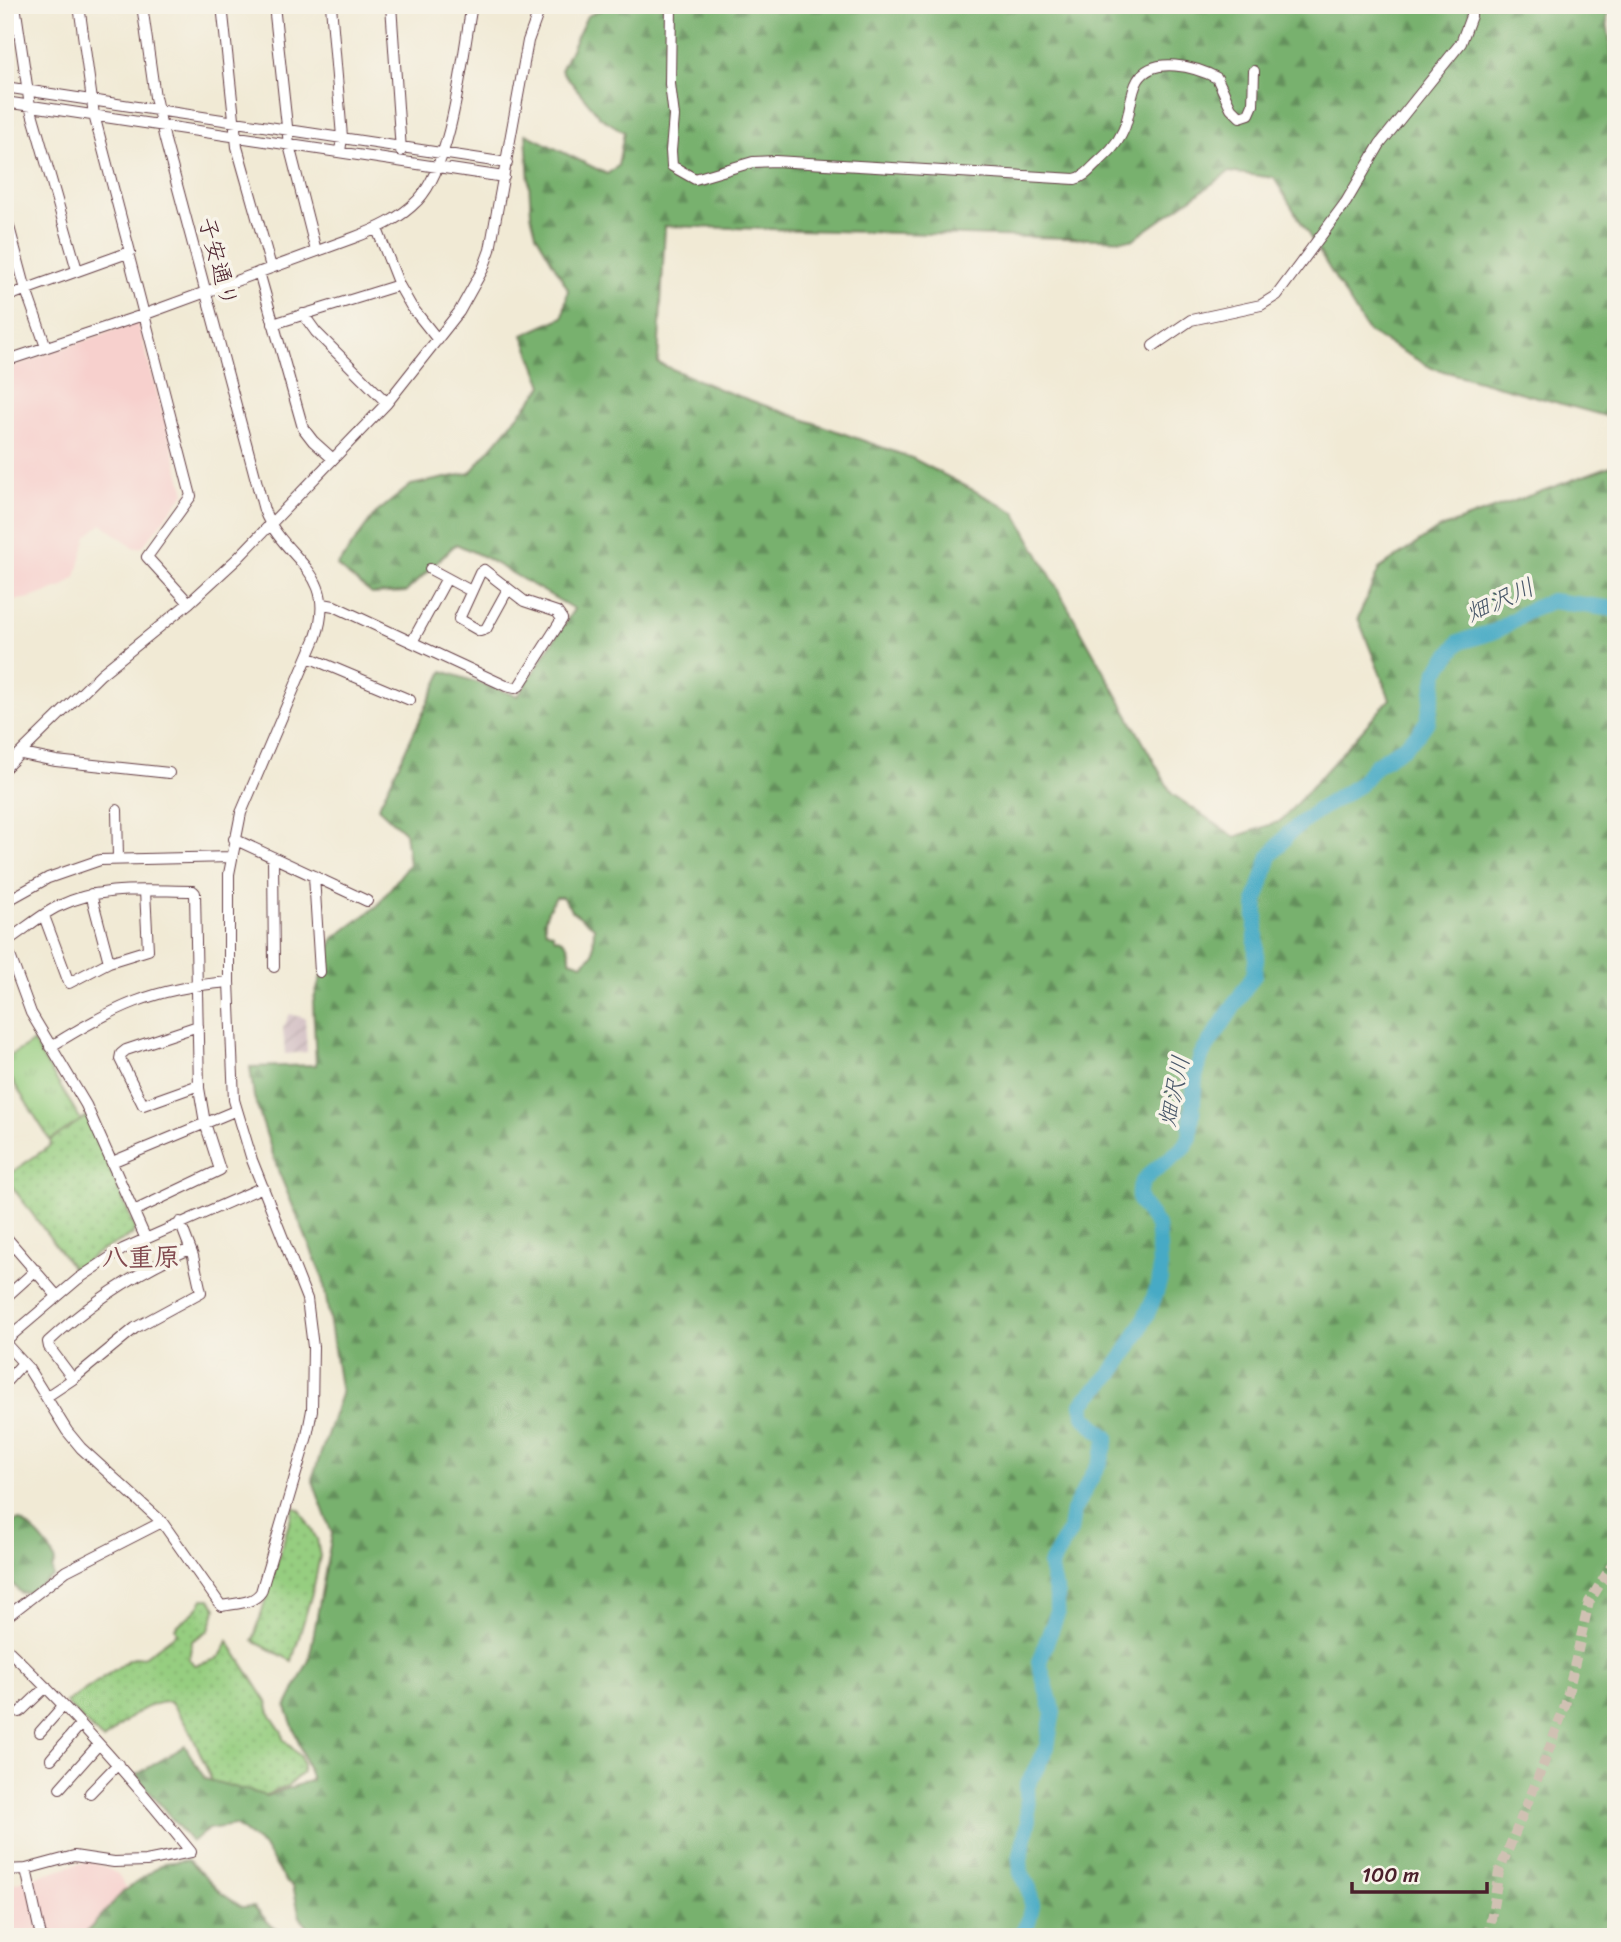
<svg xmlns="http://www.w3.org/2000/svg" width="1621" height="1942" viewBox="0 0 1621 1942" font-family="Sriracha,'Klee One',sans-serif">
  <style>
    .built { fill: #f7d0cd }
    .industrial { fill: url(#industrial-furrows) }
    .grass { fill: url(#grass-dots); stroke: #707656; stroke-width: 2 }
    .forest { fill: url(#forest-firs); stroke: #61684c; stroke-width: 2; fill-rule: evenodd }
    .park { fill: url(#park-tufts); stroke: #707656; stroke-width: 2 }
    .lines { fill: none; stroke-linecap: round; stroke-linejoin: round }
    .river { stroke: #46aac5; stroke-width: 16 }
    .minor-tunnel { stroke: #d0c1b3; stroke-width: 10; stroke-dasharray: 10 5; stroke-linecap: butt }
    .minor-casing { stroke: #633d44; stroke-width: 12 }
    .minor { stroke: #fff; stroke-width: 10 }
    .labels { text-anchor: middle; dominant-baseline: central; stroke-width: 7; stroke-linejoin: round; paint-order: stroke }
    .street-label { font-size: 23px; fill: #4a1f2b; stroke: #f7f3e8 }
    .water-label { font-size: 24px; font-style: italic; fill: #485769; stroke: #f7f3e8 }
    .quarter-label { font-size: 26px; font-weight: bold; fill: #824a50; stroke: #f7f3e8 }
  </style>
  <defs>
    <pattern id="industrial-furrows" width="10" height="10" patternUnits="userSpaceOnUse" patternTransform="scale(1.75)"><rect width="10" height="10" fill="#d2bec3"/><path d="M-1 1l2-2M0 10L10 0M9 11l2-2" fill="none" stroke="#b6a3a8"/></pattern>
    <pattern id="grass-dots" width="8" height="8" patternUnits="userSpaceOnUse" patternTransform="scale(1.75)"><rect width="8" height="8" fill="#96ce80"/><path d="M2 2h.1M6 6h.1" fill="none" stroke="#83b06f" stroke-width="1.8" stroke-linecap="round"/></pattern>
    <pattern id="forest-firs" width="22" height="20" patternUnits="userSpaceOnUse" patternTransform="scale(1.75)"><rect width="22" height="20" fill="#78b16e"/><path d="M5 1l3.5 6h-7zM16 11l3.5 6h-7z" fill="#648f5b"/></pattern>
    <pattern id="park-tufts" width="24" height="20" patternUnits="userSpaceOnUse" patternTransform="scale(1.75)"><rect width="24" height="20" fill="#96ce80"/><path d="M3 7l-1-3M5 7V3M7 7l1-3M15 17l-1-3M17 17v-4M19 17l1-3" fill="none" stroke="#83b06f"/></pattern>
  </defs>
  <rect width="100%" height="100%" fill="#f7f3e8"/>
  <filter id="ink" filterUnits="userSpaceOnUse"><feTurbulence type="fractalNoise" baseFrequency=".0143" numOctaves="2"/><feDisplacementMap in="SourceGraphic" scale="14" xChannelSelector="R" yChannelSelector="G"/><feConvolveMatrix kernelMatrix="1 2 1 2 8 2 1 2 1" color-interpolation-filters="sRGB"/></filter>
  <filter id="wash" filterUnits="userSpaceOnUse"><feTurbulence type="fractalNoise" baseFrequency=".00686" numOctaves="4" result="noise"/><feDisplacementMap in="SourceGraphic" scale="28" xChannelSelector="R" yChannelSelector="G"/><feGaussianBlur stdDeviation="1.57" result="paint"/><feColorMatrix in="noise" values="0 0 0 0 0 0 0 0 0 0 0 0 0 0 0 0 0 1.4 0 .05"/><feComposite in="paint" operator="in"/></filter>
  <g filter="url(#wash)">
    <rect width="100%" height="100%" fill="#f1ead5"/>
    <path class="built" d="M136,322L139,327L185,493L142,547L135,548L102,524L87,536L76,577L63,587L30,598L5,602V369Z
      M90,1860L118,1874L141,1911L132,1937H5V1886Z"/>
    <path class="industrial" d="M290,1014L305,1018L307,1052L285,1054L283,1028Z"/>
    <path class="grass" d="M87,1116L135,1228L132,1235L97,1253L74,1270L5,1177L51,1145L50,1140Z
      M294,1507L300,1510L317,1539L320,1556L314,1586L292,1661L253,1641Z
      M203,1599H210L216,1608L209,1630L192,1641L189,1659L195,1665C216,1659 219,1663 228,1641L267,1702L271,1716L282,1732L283,1739L300,1756L303,1765L302,1773L286,1787L261,1797L213,1784C201,1755 191,1727 170,1702C144,1701 122,1725 103,1740L66,1703L129,1660L137,1657L143,1658L177,1633L175,1628C185,1617 197,1614 203,1599Z"/>
    <path class="forest" d="M612,5H1609L1607,19L1616,92V419L1432,368L1368,332L1274,178L1229,172L1132,240L665,226L658,363L719,389L912,458L1015,512L1172,794L1235,837L1281,821L1390,699L1358,618L1379,569L1438,529L1616,464V1937H82L123,1892L164,1863L188,1860L221,1893L242,1907L253,1906C273,1925 275,1940 306,1934L308,1926L300,1917L293,1886L287,1883L264,1847L235,1825L209,1829L191,1842L136,1775L185,1746L205,1779L267,1796L312,1780L286,1707L309,1660L332,1534L312,1479L341,1394L323,1278L279,1173L254,1097L250,1067L316,1065L313,1002L333,939L377,906L409,864L405,833L378,808L443,671L518,696L574,609L484,557L456,544L406,592L372,594L337,566L375,514L411,485L470,473L543,386L523,335L563,317L568,289L536,234L531,214L526,134L607,174L618,166L624,132L600,117L561,70L587,16ZM556,897H562L572,911L594,927L593,954L582,964L570,960C571,950 566,938 555,938L553,933L546,930C542,920 549,906 556,897Z
      M19,1520C34,1529 50,1545 55,1562L52,1569L53,1576L29,1592L21,1593L5,1576V1525Z"/>
    <path class="park" d="M33,1042L81,1120L50,1140L5,1069V1059Z"/>
    <g class="lines">
      <path class="river" d="M1019,1937L1028,1923L1032,1905L1029,1888L1021,1873L1020,1860L1028,1823L1027,1786L1047,1747L1053,1712L1039,1662L1057,1614V1596L1050,1566L1070,1531L1073,1511L1101,1460L1107,1438L1085,1417L1082,1405C1088,1396 1096,1390 1104,1382C1126,1358 1152,1310 1160,1279C1161,1275 1158,1229 1157,1226C1148,1209 1129,1199 1145,1179C1156,1166 1174,1158 1186,1145L1190,1137L1195,1077L1201,1056L1254,975L1256,960V900L1270,856L1289,833L1317,811L1359,785L1376,765L1405,746L1419,733L1428,720L1437,671L1459,642L1496,631L1524,613L1551,601L1616,609"/>
    </g>
  </g>
  <g filter="url(#ink)">
    <g class="lines">
      <path class="minor-tunnel" d="M1488,1937L1499,1872L1544,1763L1565,1706L1589,1602L1616,1559"/>
      <g class="minor-casing">
        <path id="minor" d="M15,5L30,106L77,270
          M222,5L237,147L271,267
          M274,5L289,145L316,251
          M331,5L342,137L340,152
          M391,5L401,151
          M671,5L670,84L674,116L671,151L672,166L695,179L753,162L775,161L1075,179C1084,177 1089,171 1096,164C1107,154 1117,145 1123,131C1131,115 1129,95 1138,80C1153,55 1196,67 1217,78L1231,108L1240,117L1249,114L1253,105L1254,71
          M5,87L507,163
          M5,102L504,177
          M5,212L26,290L46,347
          M377,229L399,285L411,306L438,340
          M128,253L191,496L147,557L189,603
          M259,272L303,428L313,441L333,459
          M5,297L130,252L94,115L79,5
          M303,314L316,332L387,403
          M273,324L399,285
          M1153,346L1191,320L1261,305L1277,295L1346,202L1380,144L1461,43L1471,16V5
          M5,361L143,315L353,238C377,229 400,219 418,200C453,163 462,57 472,5
          M430,569L471,591
          M323,604L334,606L506,686L515,688L519,686L562,619L557,612L524,601L484,570L480,573L459,619L480,631L486,629L508,589
          M412,642L447,578
          M308,657L410,700
          M22,754L56,761L169,773
          M5,768L101,674L189,603L238,558L387,403L459,312L483,269L490,250L528,41L541,5
          M117,810L118,858
          M234,839L367,901
          M273,857L274,967
          M314,876L320,972
          M91,894L109,962
          M5,902L48,878L100,860L232,857
          M44,916L69,983L109,962L148,950L145,891
          M5,942C23,931 41,914 59,906C102,885 147,891 193,891L195,893L199,1088L205,1123L220,1170L134,1211
          M5,942L31,1013L86,1105L145,1237
          M198,1026L126,1050L121,1054L120,1059L143,1105L199,1085
          M50,1047C114,1007 153,988 229,982
          M112,1162L237,1110
          M5,1236L57,1296
          M5,1298L36,1270
          M5,1341L78,1279L123,1249L263,1187
          M5,1343L28,1368L67,1431L81,1448L162,1522L219,1603L222,1606C236,1603 253,1604 261,1592L307,1436L312,1410L313,1347L307,1299L252,1160L234,1100L229,982V874L241,813L316,637C339,570 284,562 264,510L165,140L155,97L142,5
          M73,1379L49,1347L48,1342C91,1302 136,1272 190,1249
          M5,1383L23,1363
          M46,1397L73,1379L135,1328L201,1292L193,1256L180,1222
          M5,1618L66,1571L162,1522
          M5,1647C72,1711 133,1780 191,1852L146,1861L114,1862L74,1856L26,1869L5,1870
          M20,1712L46,1687
          M40,1732L63,1706
          M51,1759L80,1725
          M60,1788L99,1744
          M90,1793L118,1764
          M26,1869L41,1937"/>
      </g>
      <use href="#minor" class="minor"/>
    </g>
  </g>
  <g class="labels">
    <g class="street-label">
      <text transform="translate(218 262) rotate(75)">子安通り</text>
    </g>
    <g class="water-label">
      <text transform="translate(1500 600) rotate(-24)">畑沢川</text>
      <text transform="translate(1174 1091) rotate(-78)">畑沢川</text>
    </g>
    <g class="quarter-label">
      <text x="141" y="1257">八重原</text>
    </g>
  </g>
  <rect width="1621" height="1942" fill="none" stroke="#f7f3e8" stroke-width="28"/>
  <path d="M1352 1882v10h135v-10" fill="none" stroke="#4a1f2b" stroke-width="3.5"/>
  <text x="1362" y="1882" font-size="21" fill="#4a1f2b" stroke="#f7f3e8" stroke-width="5" paint-order="stroke">100 m</text>
</svg>
